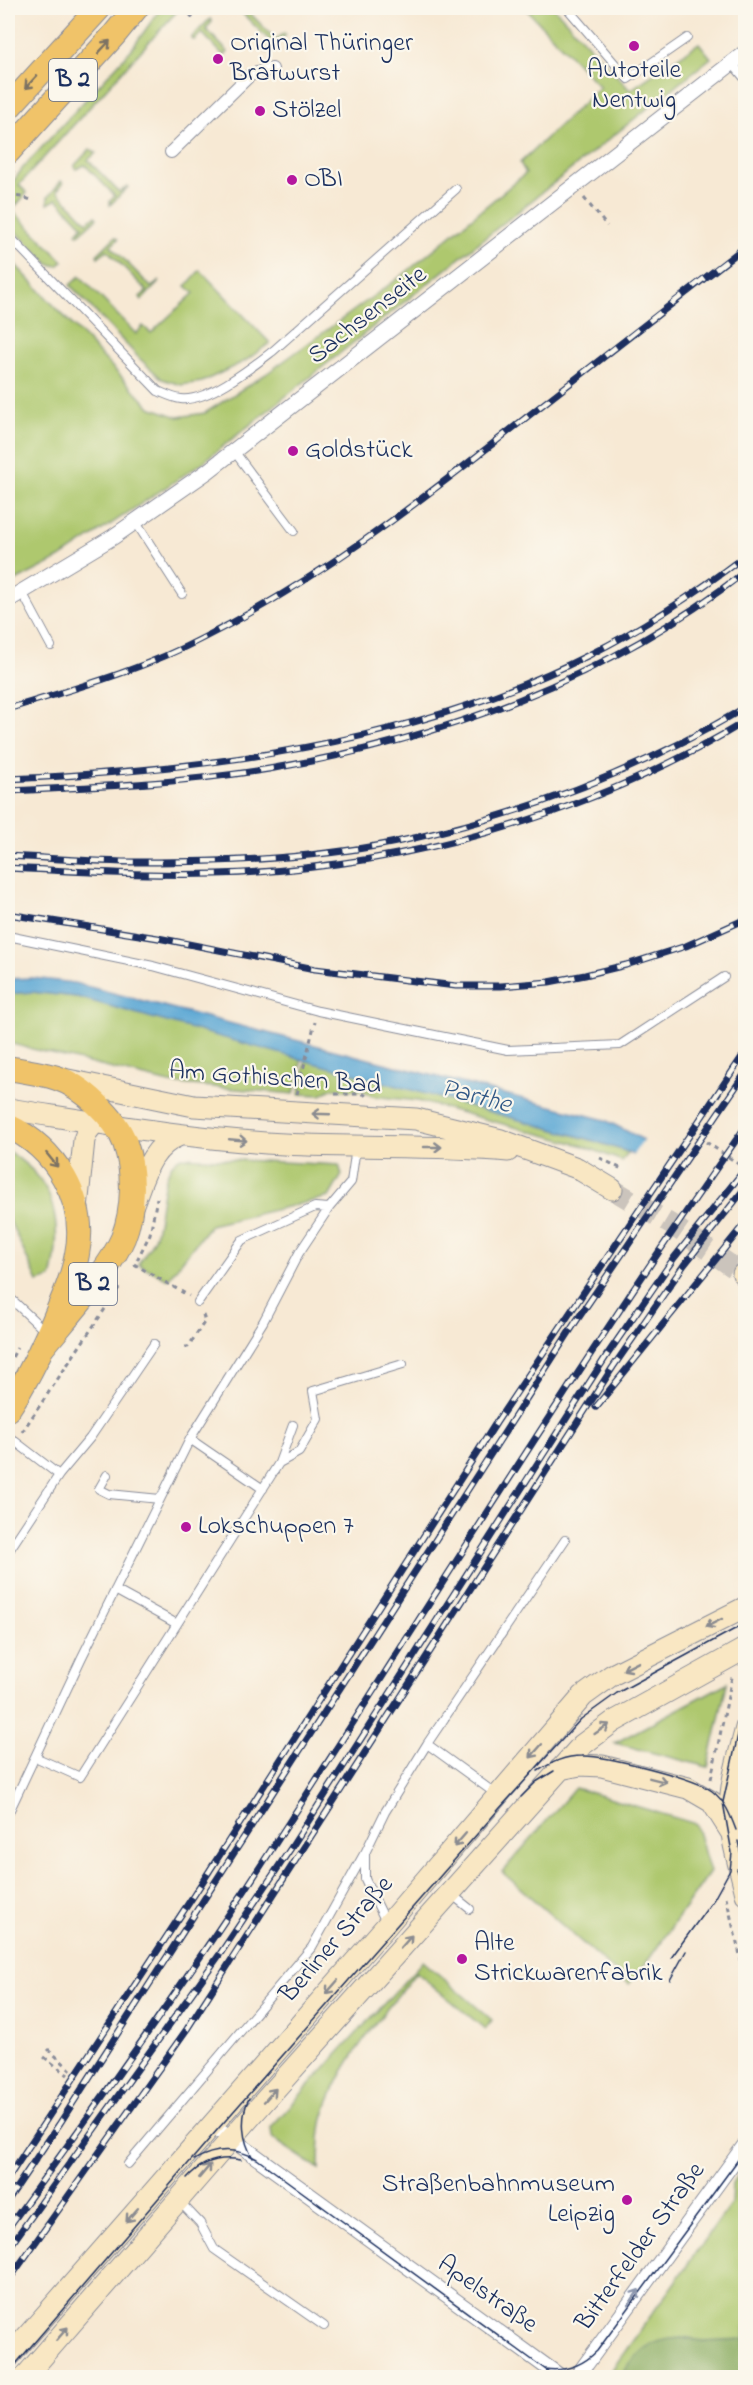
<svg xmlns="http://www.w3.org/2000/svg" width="753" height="2385" viewBox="0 0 753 2385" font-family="'Indie Flower',sans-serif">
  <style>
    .green { fill: #aec86e; stroke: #647c66; stroke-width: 1.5 }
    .forest { fill: #8aac61; stroke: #526e60; stroke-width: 1.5 }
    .water { fill: #5ca7d4; stroke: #3c6b99; stroke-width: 1.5 }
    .pier { fill: #f7e9d4 }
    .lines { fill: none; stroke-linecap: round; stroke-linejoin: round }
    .secondary-tunnel { stroke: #cbc4bc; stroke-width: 21; stroke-dasharray: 21 10; stroke-linecap: butt }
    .service-casing { stroke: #898c99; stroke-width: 10 }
    .pedestrian-casing { stroke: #898c99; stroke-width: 14 }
    .minor-casing { stroke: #898c99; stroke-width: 17 }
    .secondary-casing { stroke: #898c99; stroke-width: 23 }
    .primary-casing { stroke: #898c99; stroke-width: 26 }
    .path { stroke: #898c99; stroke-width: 3; stroke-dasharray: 4.5 4.5; stroke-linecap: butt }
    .service { stroke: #fff; stroke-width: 8 }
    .pedestrian { stroke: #fff; stroke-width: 12 }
    .minor { stroke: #fff; stroke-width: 15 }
    .secondary { stroke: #f9e7c3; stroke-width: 21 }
    .primary { stroke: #f0c369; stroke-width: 24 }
    .tram { stroke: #1b2f5e; stroke-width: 1.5 }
    .rail-casing { stroke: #1b2f5e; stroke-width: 7 }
    .rail { stroke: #fbf7ec; stroke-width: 4.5; stroke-dasharray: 14; stroke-linecap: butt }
    .oneway { stroke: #7b7263 }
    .oneway2 { stroke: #8a8b90 }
    .oneway3 { stroke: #8d97ae }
    .poi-dot { fill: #b5179e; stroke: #fbf7ec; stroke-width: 2 }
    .labels { text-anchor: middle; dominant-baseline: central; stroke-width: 4.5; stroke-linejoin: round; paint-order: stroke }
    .shield { fill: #fbf7ec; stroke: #5e6b89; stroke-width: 1.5 }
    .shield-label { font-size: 24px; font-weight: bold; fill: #1b2f5e }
    .poi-label { font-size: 26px; fill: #1b2f5e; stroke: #fbf7ec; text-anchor: start }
    .street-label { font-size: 26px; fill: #1b2f5e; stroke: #fbf7ec }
    .water-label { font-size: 27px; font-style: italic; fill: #325987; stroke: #fbf7ec }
  </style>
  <rect width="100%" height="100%" fill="#fbf7ec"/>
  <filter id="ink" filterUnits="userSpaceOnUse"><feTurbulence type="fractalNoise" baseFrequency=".0167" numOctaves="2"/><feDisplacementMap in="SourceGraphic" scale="12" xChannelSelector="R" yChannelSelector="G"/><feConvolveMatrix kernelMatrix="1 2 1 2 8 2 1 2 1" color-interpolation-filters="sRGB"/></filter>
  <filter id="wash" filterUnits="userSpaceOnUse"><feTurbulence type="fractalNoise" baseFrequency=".008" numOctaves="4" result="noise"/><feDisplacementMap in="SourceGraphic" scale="24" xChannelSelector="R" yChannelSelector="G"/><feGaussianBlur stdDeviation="1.35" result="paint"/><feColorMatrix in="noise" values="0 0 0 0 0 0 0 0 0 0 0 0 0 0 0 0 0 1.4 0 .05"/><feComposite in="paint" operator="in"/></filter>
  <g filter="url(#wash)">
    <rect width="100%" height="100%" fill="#f7e9d4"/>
    <path class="green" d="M161,8H180L19,185L27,193L12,210L63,261L58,266L49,264L10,226L12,219L8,214V189L22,169L131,50Z
      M237,8H245L276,40L284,33L286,35L266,53L273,44Z
      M525,8H554L630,90L699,43L711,58L202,463L60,558L8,585V257L150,407L178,417L205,413L266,374L404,274L526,173L520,163L600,87Z
      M210,19L212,22L206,29L228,52L224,56L202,33L194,40L192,39V37Z
      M90,149L96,153L88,160L119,192L129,186L110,205V201L115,196L85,165L76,169L75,168V165Z
      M61,181L63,183L57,191L87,222L95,216L97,218L78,235L77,233L83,226L57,199L48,204V197Z
      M115,237L118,239L111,246L151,287L160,281L142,300L140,297L147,291L107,250L98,257L97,255Z
      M200,270L270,343L245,361L202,382L181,385L162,379L140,359L70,285L80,276L136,334L143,326L151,333L194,293L186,286Z
      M32,992L77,997L302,1059L294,1094L169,1083L8,1043V994Z
      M306,1060L588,1139L628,1152L622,1161L581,1145L418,1101L372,1096L364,1091L331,1089L321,1095L299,1094Z
      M8,1150C16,1157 25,1163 33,1171C60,1199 60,1243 51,1278L38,1282L8,1217Z
      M181,1157L339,1165L342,1175L329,1197L210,1225L168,1279L138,1264C144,1255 152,1245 155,1235C163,1214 159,1167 181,1157Z
      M727,1683L708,1767L615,1743Z
      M575,1788L696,1824L710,1872L649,1959L629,1984L502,1872Z
      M423,1961L492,2020L485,2029L416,1972C382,2017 338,2063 323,2119C319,2135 319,2153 319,2169L272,2138L271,2127Z
      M745,2166V2377L606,2378L731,2204L732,2184Z"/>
    <path class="forest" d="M682,2338L703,2341L745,2339V2377H620C639,2350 648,2339 682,2338Z"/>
    <path class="water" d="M33,978L74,983L605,1120L638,1137L745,1208V1227L628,1152L588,1139L77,997L32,992L8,994V979Z"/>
    <path class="pier" d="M645,1137L746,1204V1230L631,1158Z"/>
  </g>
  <g filter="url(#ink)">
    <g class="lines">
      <path class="secondary-tunnel" d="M612,1189L672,1225L743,1274"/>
      <g class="service-casing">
        <path id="service" d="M567,8L628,79L687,38
          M732,63L746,80
          M8,235L158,391C165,394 173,398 181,399C208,402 252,367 273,351L456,189
          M234,451L294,531
          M135,521L182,594
          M22,592L51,646
          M8,936L153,966L318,1011L508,1050L620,1045L724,977
          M8,1296L45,1331
          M198,1302L242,1240L315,1207L329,1208
          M8,1436L59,1475L90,1438L154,1344
          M190,1439L263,1489
          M279,1463L299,1452L318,1419L313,1391L403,1364
          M107,1475L99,1489L109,1494L160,1499
          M8,1552L59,1475
          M115,1590L177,1624
          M427,1744L496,1794
          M35,1757L80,1777L279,1463L293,1425
          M8,1814L81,1659L190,1439L263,1322L299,1253L329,1208L351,1182L356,1148
          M450,1893L470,1909
          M386,1922L365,1879V1853L385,1812L427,1744L565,1540
          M128,2164L312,1947L364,1854
          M180,2202L200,2223L214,2249L324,2326"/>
      </g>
      <g class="pedestrian-casing">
        <path id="pedestrian" d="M171,152L250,75L272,69"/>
      </g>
      <g class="minor-casing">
        <path id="minor" d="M8,600L113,537L208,471L746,52
          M211,2124L562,2378
          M576,2378L746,2144"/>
      </g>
      <g class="secondary-casing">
        <path id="secondary" d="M68,1080L194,1106L416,1119L501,1140L577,1168L612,1189
          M8,1109C100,1123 191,1139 284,1144C359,1148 434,1145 508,1151
          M133,1204C144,1176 150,1147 180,1135
          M77,1208L84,1140L87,1132L102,1113
          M743,1274L746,1276
          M746,1728C739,1755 730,1783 730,1811C730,1838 740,1867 746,1894
          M560,1769L580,1765L602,1766L688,1788L712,1802L733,1835
          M8,2358L388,1924L583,1696L612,1675L746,1607
          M24,2378L252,2115L582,1745L613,1722L746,1648"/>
      </g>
      <g class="primary-casing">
        <path id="primary" d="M8,108L99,8
          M8,152L114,35L136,8
          M8,1068C24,1071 41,1073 57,1078C82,1086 116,1118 125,1143C135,1172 134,1210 123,1238C108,1273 66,1318 41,1349
          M8,1126C55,1148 88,1200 77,1254C73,1278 62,1301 53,1323C40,1353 26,1382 8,1409"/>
      </g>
      <path class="path" d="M184,8L195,20
        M8,179L14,171
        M8,196L23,197L31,200
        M584,198L607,226
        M297,1094L315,1022
        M335,1094H364L366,1096
        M706,1142L746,1169
        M600,1158L624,1170
        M137,1260L150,1234L157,1198
        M134,1264L189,1296
        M185,1347H188L205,1321L202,1312
        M8,1365L17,1348
        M22,1432L119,1288
        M711,1779L732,1677
        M726,1897L746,1980
        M48,2049L71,2070
        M44,2057L68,2075"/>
      <use href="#service" class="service"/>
      <use href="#pedestrian" class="pedestrian"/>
      <use href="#minor" class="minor"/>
      <use href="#secondary" class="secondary"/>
      <use href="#primary" class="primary"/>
      <path class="tram" d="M538,1771C552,1762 565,1756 582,1756C604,1755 695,1778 712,1791C725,1801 730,1814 736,1830
        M521,1797L536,1782L554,1771
        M738,1841L746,1876
        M737,1869L746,1893
        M671,1958L714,1899L730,1870L732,1853L723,1802L746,1699
        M670,1980L686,1951
        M249,2098C240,2118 242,2140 253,2158
        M194,2160C215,2148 236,2147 257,2159L557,2378
        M187,2178C201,2162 220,2156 241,2160
        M545,2369C566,2372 582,2366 597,2351L746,2149
        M8,2373L218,2129L500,1808L581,1719L617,1693L746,1623"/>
      <g class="rail-casing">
        <path id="rail" d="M8,709C73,689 142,670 203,638C317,581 414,506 514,427C591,367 668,306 746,246
          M8,779C206,770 409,745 589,655C645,627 696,593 746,555
          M8,791C95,787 183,783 269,769C440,740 609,678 746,571
          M8,856C51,858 95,862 139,862C228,862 322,859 410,839C528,813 642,769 746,707
          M8,868C77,871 146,876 216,874C399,869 588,817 746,721
          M8,914L158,938L315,969L456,986H501L549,982L585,975L626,965L686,946L746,919
          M596,1407L746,1222
          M8,2178L194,1895L496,1423L746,1051
          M8,2200L60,2123L575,1323L746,1072
          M8,2228C90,2115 172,2001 249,1884C414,1631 571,1373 746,1126
          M8,2249L220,1954L291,1848L607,1355L674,1258L746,1168
          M8,2281L187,2029L613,1367L684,1265L746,1187"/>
      </g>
      <use href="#rail" class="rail"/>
    </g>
    <defs><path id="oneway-shaft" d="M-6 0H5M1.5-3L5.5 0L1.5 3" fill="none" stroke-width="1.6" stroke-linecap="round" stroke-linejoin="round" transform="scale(1.5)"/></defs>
    <g class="oneway">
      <use href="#oneway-shaft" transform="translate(104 47) rotate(-47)"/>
      <use href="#oneway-shaft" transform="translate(31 82) rotate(133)"/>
      <use href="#oneway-shaft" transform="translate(52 1160) rotate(51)"/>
    </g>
    <g class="oneway2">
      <use href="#oneway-shaft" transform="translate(321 1114) rotate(-178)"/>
      <use href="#oneway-shaft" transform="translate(238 1140) rotate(5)"/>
      <use href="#oneway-shaft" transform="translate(433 1147)"/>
      <use href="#oneway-shaft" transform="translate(714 1623) rotate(153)"/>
      <use href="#oneway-shaft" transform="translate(631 1666) rotate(153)"/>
      <use href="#oneway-shaft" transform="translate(602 1729) rotate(-34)"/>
      <use href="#oneway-shaft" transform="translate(536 1751) rotate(131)"/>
      <use href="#oneway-shaft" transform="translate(658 1780) rotate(14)"/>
      <use href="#oneway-shaft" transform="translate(460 1840) rotate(131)"/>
      <use href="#oneway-shaft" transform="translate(406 1942) rotate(-49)"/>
      <use href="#oneway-shaft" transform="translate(332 1987) rotate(131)"/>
      <use href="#oneway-shaft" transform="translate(270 2095) rotate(-48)"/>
      <use href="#oneway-shaft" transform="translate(205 2171) rotate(-50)"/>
      <use href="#oneway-shaft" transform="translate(132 2215) rotate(131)"/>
      <use href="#oneway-shaft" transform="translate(62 2334) rotate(-49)"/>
    </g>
    <use class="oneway3" href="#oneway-shaft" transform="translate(634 2297) rotate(-55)"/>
  </g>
  <g class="poi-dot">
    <circle cx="634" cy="46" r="6"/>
    <circle cx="218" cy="59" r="6"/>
    <circle cx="260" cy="111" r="6"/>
    <circle cx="292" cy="180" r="6"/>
    <circle cx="293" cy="451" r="6"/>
    <circle cx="186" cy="1527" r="6"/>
    <circle cx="462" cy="1959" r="6"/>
    <circle cx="627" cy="2200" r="6"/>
  </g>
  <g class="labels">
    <g class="shield">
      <rect x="49" y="59" width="48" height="42" rx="4.5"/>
      <rect x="69" y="1263" width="48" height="42" rx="4.5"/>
    </g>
    <g class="shield-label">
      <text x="73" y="80">B 2</text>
      <text x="93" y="1284">B 2</text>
    </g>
    <g class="poi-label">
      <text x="230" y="44">Original Thüringer<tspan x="230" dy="30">Bratwurst</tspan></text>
      <text x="634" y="71" text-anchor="middle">Autoteile<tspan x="634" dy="30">Nentwig</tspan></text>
      <text x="272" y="111">Stölzel</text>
      <text x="304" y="180">OBI</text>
      <text x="305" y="451">Goldstück</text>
      <text x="198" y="1527">Lokschuppen 7</text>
      <text x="474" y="1944">Alte<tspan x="474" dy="30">Strickwarenfabrik</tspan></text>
      <text x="615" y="2185" text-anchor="end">Straßenbahnmuseum<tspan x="615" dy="30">Leipzig</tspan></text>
    </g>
    <g class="street-label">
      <text transform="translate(368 316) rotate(-38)">Sachsenseite</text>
      <text transform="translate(275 1079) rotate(4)">Am Gothischen Bad</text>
      <text transform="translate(337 1940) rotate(-49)">Berliner Straße</text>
      <text transform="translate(641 2247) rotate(-54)">Bitterfelder Straße</text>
      <text transform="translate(487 2295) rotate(35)">Apelstraße</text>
    </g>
    <g class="water-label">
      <text transform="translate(476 1097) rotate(15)">Parthe</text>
    </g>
  </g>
  <rect width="753" height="2385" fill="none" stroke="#fbf7ec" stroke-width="30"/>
</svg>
